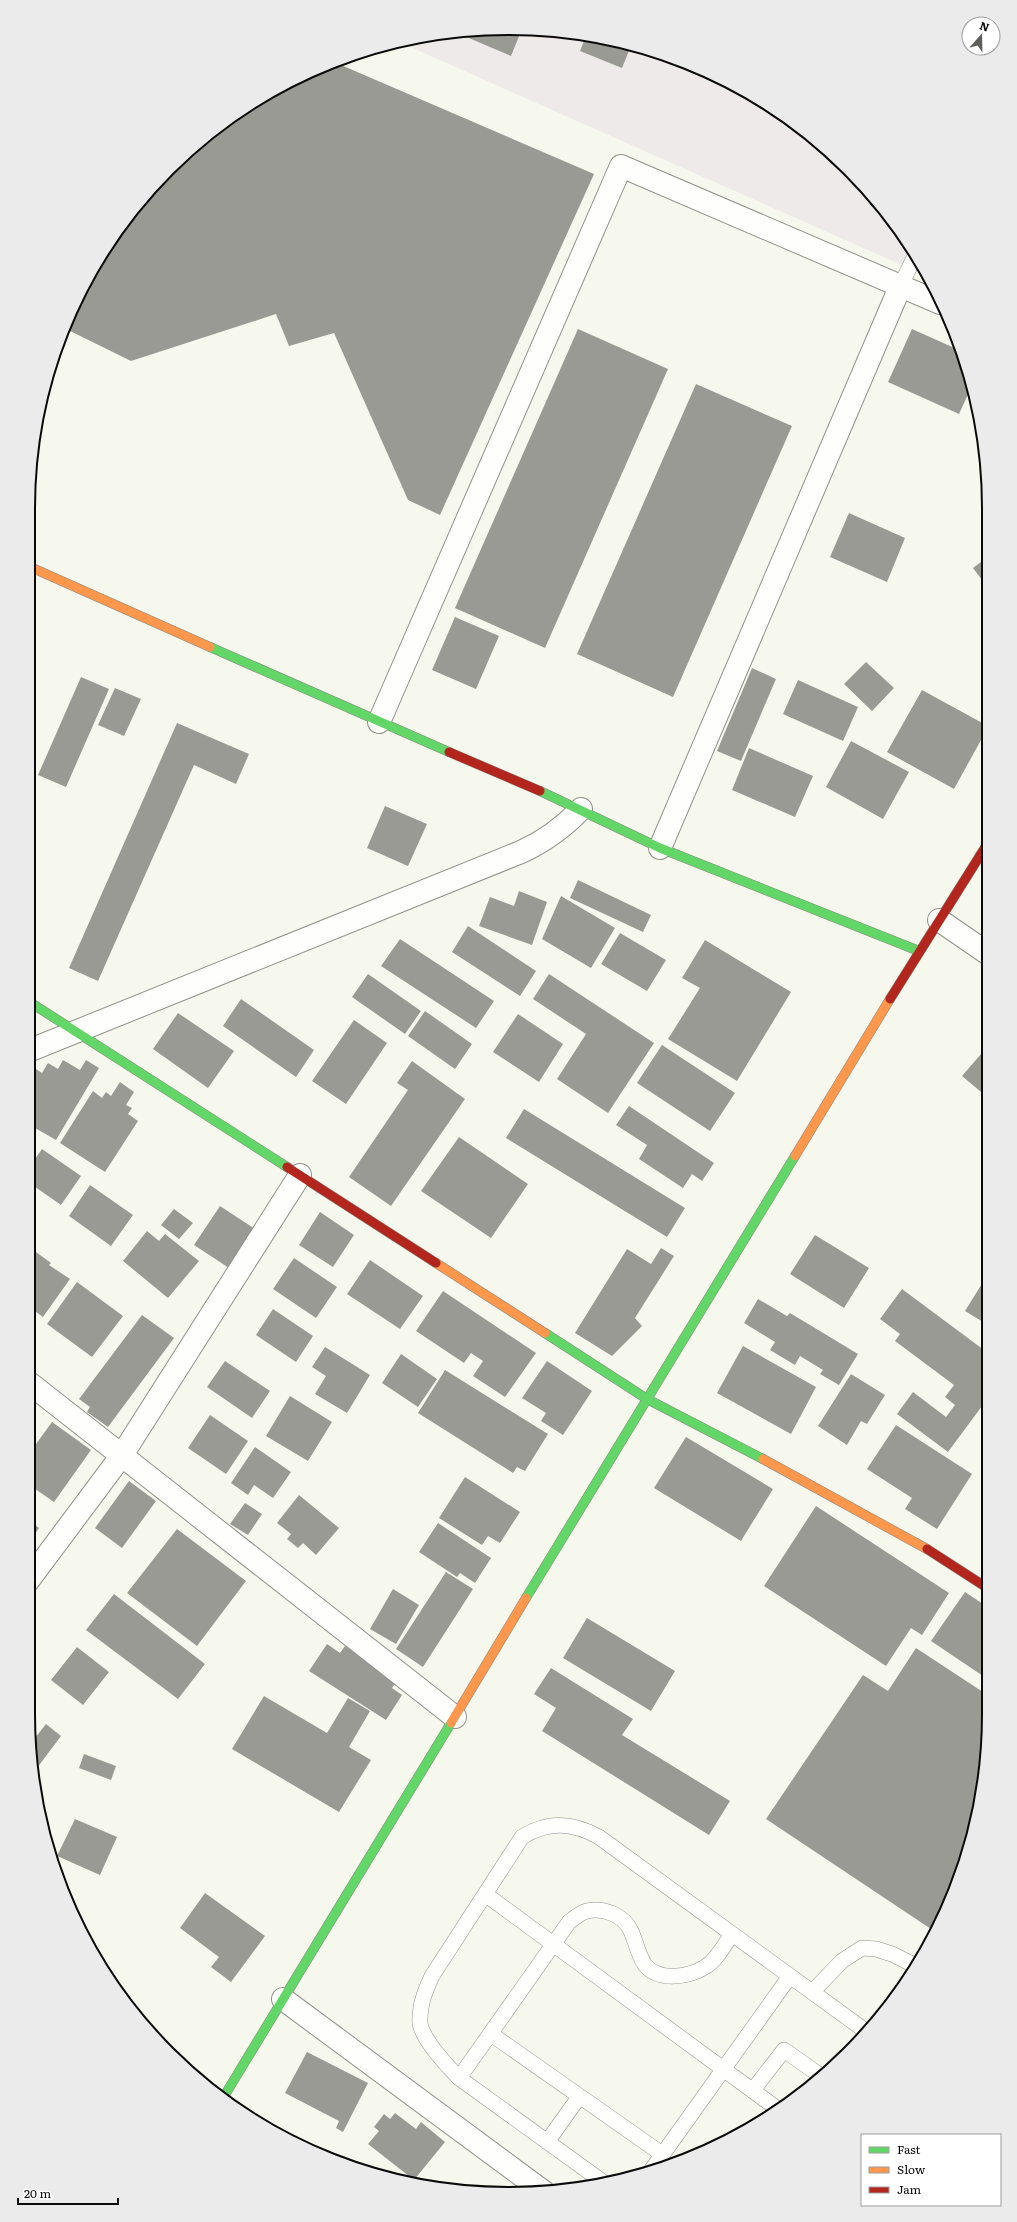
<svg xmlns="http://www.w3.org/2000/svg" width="1017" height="2222" viewBox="0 0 1017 2222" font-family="Literata,serif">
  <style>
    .industrial { fill: #efeaea }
    .building { fill: #9a9a94 }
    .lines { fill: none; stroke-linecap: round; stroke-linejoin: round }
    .lane-casing { stroke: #91918c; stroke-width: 16 }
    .street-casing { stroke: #91918c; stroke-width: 24 }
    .fast-casing { stroke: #878883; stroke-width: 10 }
    .slow-casing { stroke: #878883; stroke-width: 10 }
    .jam-casing { stroke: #878883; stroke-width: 10 }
    .lane { stroke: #fefefc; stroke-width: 15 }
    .street { stroke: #fefefc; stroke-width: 22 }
    .fast { stroke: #63d668; stroke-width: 9 }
    .slow { stroke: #ff974d; stroke-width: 9 }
    .jam { stroke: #b3261e; stroke-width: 9 }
    .rim { fill: none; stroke: #0a0a0a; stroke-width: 2 }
  </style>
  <rect width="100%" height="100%" fill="#f7f8ed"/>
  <path class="industrial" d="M508,28L602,37L692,64L801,127L890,216L924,275L399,42L415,37Z"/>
  <path class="building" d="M508,28L522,29L511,56L457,33Z
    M586,36L602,37L631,46L622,68L580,51Z
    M334,62L594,174L440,515L408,500L334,333L289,346L276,314L131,361L64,328L109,242L169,169L241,109L324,65Z
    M578,329L668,369L545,648L455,608Z
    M912,329L959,350L970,390L959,414L888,382Z
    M696,384L792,426L673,697L577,654Z
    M849,513L905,538L887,582L830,557Z
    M985,559V584L973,568Z
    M455,617L499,636L476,689L432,670Z
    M866,662L894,688L872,711L844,684Z
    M752,668L776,679L741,761L717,751Z
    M81,677L109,689L66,787L38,775Z
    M798,680L858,707L843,741L783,714Z
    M115,688L141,699L124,736L98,725Z
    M922,690L986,725V731L954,789L887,752Z
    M177,723L249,754L236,784L194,765L98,981L69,968Z
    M851,741L909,772L883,819L826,787Z
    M749,748L813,776L795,817L732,790Z
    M385,806L427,824L408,866L367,848Z
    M578,880L651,915L643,932L570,898Z
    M519,891L547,902L532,945L479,926L490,897L514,906Z
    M561,896L615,928L591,968L542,939Z
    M468,926L536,971L520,996L452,952Z
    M620,933L666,960L647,991L601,964Z
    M400,939L494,1001L476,1028L381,966Z
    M705,940L791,992L737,1081L668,1039L700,988L682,978Z
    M368,974L421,1011L405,1034L352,997Z
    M549,974L654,1043L608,1113L557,1079L586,1034L533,999Z
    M241,999L314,1050L296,1077L223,1026Z
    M425,1011L472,1044L455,1069L408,1036Z
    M178,1013L234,1051L208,1088L153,1049Z
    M518,1014L563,1044L539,1082L493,1052Z
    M354,1020L387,1043L346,1104L312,1081Z
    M662,1045L735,1093L710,1131L637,1083Z
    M987,1047V1097L962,1076Z
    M63,1060L80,1070L86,1060L99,1068L56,1140L28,1124V1110L30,1106L28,1104V1075L33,1067L42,1073L48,1063L58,1069Z
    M412,1061L465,1099L391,1206L349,1177L408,1090L397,1083Z
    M120,1082L134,1092L126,1105L132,1108L128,1114L138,1121L105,1172L60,1143L93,1091L102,1098L106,1092L111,1096Z
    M629,1106L714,1163L702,1181L692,1174L683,1188L639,1159L647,1145L616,1125Z
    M524,1109L685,1208L667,1237L506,1138Z
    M28,1130L34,1134L28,1142Z
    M459,1137L528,1184L491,1238L421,1191Z
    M42,1149L81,1176L61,1205L28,1182V1169Z
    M90,1185L133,1215L111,1246L69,1216Z
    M220,1206L255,1229L229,1268L194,1245Z
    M174,1209L193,1223L179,1239L161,1225Z
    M320,1212L354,1235L333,1267L299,1245Z
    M147,1231L159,1241L165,1234L199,1261L168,1298L123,1261Z
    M815,1235L869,1268L844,1308L790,1274Z
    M661,1248L674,1256L635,1318L642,1326L612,1356L575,1333L627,1249L651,1264Z
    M28,1251L34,1255L36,1252L51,1263L49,1265L70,1279L43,1317L28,1306Z
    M294,1258L337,1287L316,1318L273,1289Z
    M370,1260L423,1296L400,1329L347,1294Z
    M988,1274V1325L965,1311Z
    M77,1282L123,1316L92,1357L47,1324Z
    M902,1289L988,1353V1398L948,1452L897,1414L913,1392L946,1417L955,1405L945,1397L954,1385L895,1341L900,1334L880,1319Z
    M443,1291L536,1353L505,1397L473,1376L483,1361L471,1353L464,1363L416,1331Z
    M758,1299L787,1316L790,1313L858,1354L839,1385L820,1374L823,1370L800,1356L795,1365L770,1350L775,1342L744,1323Z
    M273,1309L313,1336L296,1362L256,1335Z
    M142,1315L174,1338L108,1427L87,1412L90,1407L79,1399Z
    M743,1346L816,1387L791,1434L717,1393Z
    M325,1347L370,1375L347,1413L315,1394L326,1376L312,1367Z
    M401,1354L437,1379L418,1407L382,1383Z
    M225,1361L270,1391L252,1418L207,1387Z
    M547,1361L592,1391L563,1435L541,1421L546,1413L522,1398Z
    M445,1370L548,1434L525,1471L517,1467L513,1473L418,1413Z
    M851,1374L885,1395L867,1424L861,1421L847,1445L818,1426Z
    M290,1396L332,1422L308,1461L266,1436Z
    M210,1415L248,1441L226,1474L188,1448Z
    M52,1422L91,1450L54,1502L28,1484V1455Z
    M896,1425L972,1474L937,1529L905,1509L912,1498L867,1469Z
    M686,1437L773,1489L741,1541L654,1488Z
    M255,1447L291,1472L273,1498L254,1485L248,1495L231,1483Z
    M465,1477L520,1512L500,1543L488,1536L482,1545L439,1518Z
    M129,1481L156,1501L122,1548L95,1528Z
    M299,1495L339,1528L316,1555L303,1543L298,1548L287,1539L291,1534L277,1523Z
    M245,1503L262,1514L248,1535L230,1524Z
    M816,1506L949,1593L922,1635L911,1628L886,1666L764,1586Z
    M28,1520L39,1528L28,1544Z
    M438,1523L491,1558L475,1583L460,1573L457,1577L419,1552Z
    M177,1529L246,1581L197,1646L127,1593Z
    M446,1572L473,1589L423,1667L396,1649Z
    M393,1589L419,1605L396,1644L370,1629Z
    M965,1592L989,1608V1680L931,1641Z
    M114,1594L205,1664L178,1699L86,1630Z
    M587,1618L675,1671L651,1711L563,1658Z
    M327,1644L340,1653L345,1646L397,1680L392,1688L402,1695L386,1720L309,1671Z
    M77,1647L109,1672L83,1705L51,1680Z
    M916,1648L989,1696L980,1807L953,1897L934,1931L766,1819L863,1675L888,1691Z
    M551,1668L633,1719L622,1735L730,1801L709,1835L542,1731L556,1708L534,1694Z
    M264,1696L327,1733L348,1698L370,1711L349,1747L371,1760L339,1812L232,1749Z
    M46,1724L61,1736L34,1772L31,1743Z
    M84,1754L116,1766L111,1780L79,1768Z
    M75,1819L117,1837L100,1875L57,1856Z
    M205,1893L265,1936L231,1982L211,1967L219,1957L180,1928Z
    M307,2052L368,2083L343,2132L336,2128L339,2121L285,2093Z
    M395,2113L416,2129L421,2122L445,2142L414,2180L368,2144L379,2131L374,2127L384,2114L390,2119Z"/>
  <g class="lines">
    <g class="lane-casing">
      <path id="lane" d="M900,287L914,258
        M485,1894L779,2110
        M812,1992L842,1961L862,1948L876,1949L892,1954L916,1966
        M491,2034L662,2154
        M459,2078L569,1922C574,1918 580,1913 587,1911C603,1907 624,1915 631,1931C636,1942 638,1955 645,1965C659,1982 689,1977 705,1967C716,1961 725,1944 732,1934
        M753,2090L784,2050L821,2076
        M547,2142L579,2097
        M650,2172L790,1976
        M603,2182L459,2078C448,2067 422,2039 420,2023C419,2006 425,1991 432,1976L522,1837C548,1821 572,1822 599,1837L867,2032"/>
    </g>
    <g class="street-casing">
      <path id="street" d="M379,722L621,166L940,303
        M660,848L900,287
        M939,920L987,953
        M28,1051L521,852C545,841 563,828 581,809
        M28,1382L455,1717
        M28,1581L122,1455L300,1175
        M283,1999L544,2192"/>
    </g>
    <g class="fast-casing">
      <path id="fast" d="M210,647L449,752
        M540,791L660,848L919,951
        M28,1001L287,1167
        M545,1333L647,1399L763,1459
        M526,1598L795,1156
        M223,2098L451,1723"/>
    </g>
    <g class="slow-casing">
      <path id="slow" d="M28,566L210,647
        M795,1156L890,999
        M436,1263L545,1333
        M763,1459L927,1549
        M451,1723L526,1598"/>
    </g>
    <g class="jam-casing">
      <path id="jam" d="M449,752L540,791
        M890,999L986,846
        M287,1167L436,1263
        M927,1549L989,1589"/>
    </g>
    <use href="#lane" class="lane"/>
    <use href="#street" class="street"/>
    <use href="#fast" class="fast"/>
    <use href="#slow" class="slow"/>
    <use href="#jam" class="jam"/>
  </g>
  <path d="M0 0H1017V2222H0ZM508 35H509A473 473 0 0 1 982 508V1714A473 473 0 0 1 509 2187H508A473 473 0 0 1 35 1714V508A473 473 0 0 1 508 35Z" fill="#ebebeb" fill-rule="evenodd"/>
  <path class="rim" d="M508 35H509A473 473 0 0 1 982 508V1714A473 473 0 0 1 509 2187H508A473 473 0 0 1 35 1714V508A473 473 0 0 1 508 35Z"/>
  <rect x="861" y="2134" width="140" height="72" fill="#ffffff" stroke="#9d9d9d"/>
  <rect x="869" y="2147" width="20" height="6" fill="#63d668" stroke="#9d9d9d"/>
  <text x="897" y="2154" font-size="12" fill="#0a0a0a">Fast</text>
  <rect x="869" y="2167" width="20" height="6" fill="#ff974d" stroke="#9d9d9d"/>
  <text x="897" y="2174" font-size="12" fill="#0a0a0a">Slow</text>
  <rect x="869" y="2187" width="20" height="6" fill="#b3261e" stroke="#9d9d9d"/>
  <text x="897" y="2194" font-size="12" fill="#0a0a0a">Jam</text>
  <g transform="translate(981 36) rotate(20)"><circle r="19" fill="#ffffff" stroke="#9d9d9d"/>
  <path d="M0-3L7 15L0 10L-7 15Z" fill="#5d5d59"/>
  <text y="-6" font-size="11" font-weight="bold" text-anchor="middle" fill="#0a0a0a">N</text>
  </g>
  <path d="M18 2198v6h100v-6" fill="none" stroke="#0a0a0a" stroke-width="2"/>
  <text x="24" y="2198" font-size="12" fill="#0a0a0a" stroke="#ffffff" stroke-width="3" paint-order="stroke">20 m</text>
</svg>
